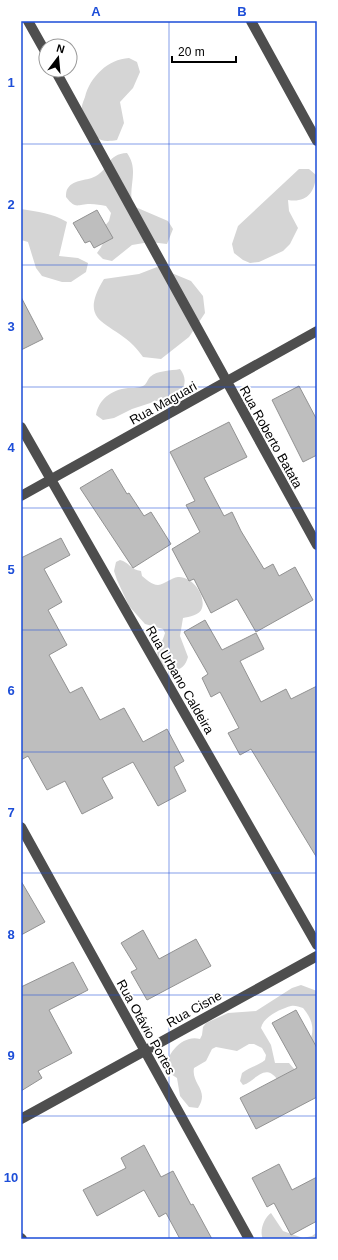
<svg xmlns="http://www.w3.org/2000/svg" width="338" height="1260" viewBox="0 0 338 1260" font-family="Helvetica,sans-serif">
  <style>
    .green { fill: #d5d5d5 }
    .building { fill: #bebebe; stroke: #929292 }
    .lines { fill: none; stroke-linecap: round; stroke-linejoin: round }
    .minor { stroke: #4e4e4e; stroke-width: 10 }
    .grid { fill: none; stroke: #1d4ed8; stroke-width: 1; stroke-opacity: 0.55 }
    .labels { text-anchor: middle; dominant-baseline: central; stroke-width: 4; stroke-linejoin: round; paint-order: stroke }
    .street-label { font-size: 13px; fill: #000; stroke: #fff }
    .neatline { fill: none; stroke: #1d4ed8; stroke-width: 1.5 }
    .grid-label { font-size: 13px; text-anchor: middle; font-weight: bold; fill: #1d4ed8 }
  </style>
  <rect width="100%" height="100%" fill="#fff"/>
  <path class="green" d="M129,58L137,62L140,72L133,88L120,102L124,123L117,140C99,143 95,139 89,123C87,119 83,114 82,109C81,106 84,100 85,97C90,77 108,59 129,58Z
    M127,153C140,171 127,187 133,206L168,221L173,229L167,244L150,242L132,245L112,261L103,259L97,253C104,244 105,239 103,228L109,221L111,213L106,206C101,205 96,204 90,204C77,204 76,210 66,197C66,195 66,190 68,188C74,179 88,181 96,176C110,168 107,154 127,153Z
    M299,169H309L316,175C315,193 306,203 288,200L289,211L298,228L290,244L283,251L259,262L250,263L243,260L234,253L232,244L238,226Z
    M21,209C38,212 52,213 67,222L59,256L78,258L88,263L86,272L71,282H62L42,276L36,268L28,242L21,240Z
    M157,267L191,281L203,296L205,313L189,337L161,359L143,357C140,353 137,349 133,345C109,321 77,323 104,279L139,274Z
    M180,369C186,377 186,383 181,393L132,409L114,418L103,420L96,415C99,399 111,390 128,388C134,388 137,388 143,386C147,384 147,380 150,377C157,370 171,371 180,369Z
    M120,560C129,562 131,570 141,571L142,576C146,579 152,585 158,585C165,584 171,578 178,577C192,576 206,595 202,608C200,615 189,617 183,618L180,636L188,657C185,668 178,672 167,669C149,654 161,648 165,633L163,629L145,624L129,606L117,580L114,571L116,562Z
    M301,985L317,991V1052L310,1041C315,1028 312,1019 303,1008C299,1007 295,1005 291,1006C280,1009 263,1017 261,1028L271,1045L275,1063H289L295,1070L277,1079C264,1062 255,1082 243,1085L240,1081L242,1073C249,1067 258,1066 265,1060L266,1055L262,1048L254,1044H249L237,1051L216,1047L212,1049L206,1061L194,1068C191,1084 210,1090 198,1108L189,1107L180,1096L177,1078L166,1071C165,1054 183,1034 200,1039L202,1035L203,1027L206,1023L228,1013L256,1011L292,988Z
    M271,1213L283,1231L303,1238L312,1236L316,1233L317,1224V1239H263C259,1231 264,1218 271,1213Z"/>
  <path class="building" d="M97,210L113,238L94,248L90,241L85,243L73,223Z
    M21,297L43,339L21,350Z
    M299,386L317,420V455L303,462L272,400Z
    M229,422L247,457L204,478L224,516L232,512L241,531L264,569L273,564L279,576L295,567L313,600L256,632L237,599L211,613L194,579L189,581L172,549L200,532L186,505L195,501L170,452Z
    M112,469L127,494L129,493L144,516L151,512L171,544L133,568L80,488Z
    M61,538L70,555L44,569L62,602L48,610L67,645L49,655L70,693L82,687L100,720L124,708L143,742L167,729L184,761L174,767L186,791L158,806L133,762L102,778L113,798L82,814L65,781L47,790L28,756L21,760V558Z
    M205,620L222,650L256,633L264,649L240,661L261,702L286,689L291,699L317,686V858L251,749L240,755L228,733L239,728L220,692L211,697L202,678L208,674L184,632Z
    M21,881L45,922L21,935Z
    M143,930L159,959L196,939L211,966L147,1000L131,972L137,969L121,943Z
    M73,962L88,990L49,1010L72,1053L38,1071L42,1078L21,1091V987Z
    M296,1010L317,1048V1097L256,1129L240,1098L297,1068L272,1023Z
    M144,1145L161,1177L173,1171L191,1205L193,1204L212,1239H180L166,1213L159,1217L144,1190L97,1216L83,1190L126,1168L121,1158Z
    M279,1164L292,1190L317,1177V1221L291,1235L274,1203L267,1207L252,1178Z"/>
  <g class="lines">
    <path class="minor" d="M28,21L46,53
      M251,21L317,141
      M55,70C143,228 229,387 317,545
      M21,427L317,945
      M21,496L317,331
      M21,827L249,1239
      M21,1119L317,956
      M21,1238L22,1239"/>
  </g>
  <path class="grid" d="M169,21V1239M21,144H317M21,265H317M21,387H317M21,508H317M21,630H317M21,752H317M21,873H317M21,995H317M21,1116H317"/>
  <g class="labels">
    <g class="street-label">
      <text transform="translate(163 403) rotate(-29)">Rua Maguari</text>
      <text transform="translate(271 437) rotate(61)">Rua Roberto Batata</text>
      <text transform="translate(180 680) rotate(60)">Rua Urbano Caldeira</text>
      <text transform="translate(194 1009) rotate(-29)">Rua Cisne</text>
      <text transform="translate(146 1027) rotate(61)">Rua Otávio Portes</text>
    </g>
  </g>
  <rect width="338" height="1260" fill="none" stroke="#ffffff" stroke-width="44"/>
  <g transform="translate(58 58) rotate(16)"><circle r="19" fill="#ffffff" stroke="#999999"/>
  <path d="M0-3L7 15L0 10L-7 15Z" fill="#000000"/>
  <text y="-6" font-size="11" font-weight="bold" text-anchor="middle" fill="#000000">N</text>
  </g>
  <path d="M172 56v6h64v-6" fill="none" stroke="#000000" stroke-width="2"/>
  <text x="178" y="56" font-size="12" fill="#000000" stroke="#ffffff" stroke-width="3" paint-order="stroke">20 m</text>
  <rect x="22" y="22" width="294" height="1216" class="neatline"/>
  <g class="grid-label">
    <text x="96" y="16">A</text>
    <text x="242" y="16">B</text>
    <text x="11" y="87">1</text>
    <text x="11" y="209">2</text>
    <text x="11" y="331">3</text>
    <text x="11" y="452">4</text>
    <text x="11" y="574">5</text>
    <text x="11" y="695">6</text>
    <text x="11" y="817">7</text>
    <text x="11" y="939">8</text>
    <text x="11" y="1060">9</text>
    <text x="11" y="1182">10</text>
  </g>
</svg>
